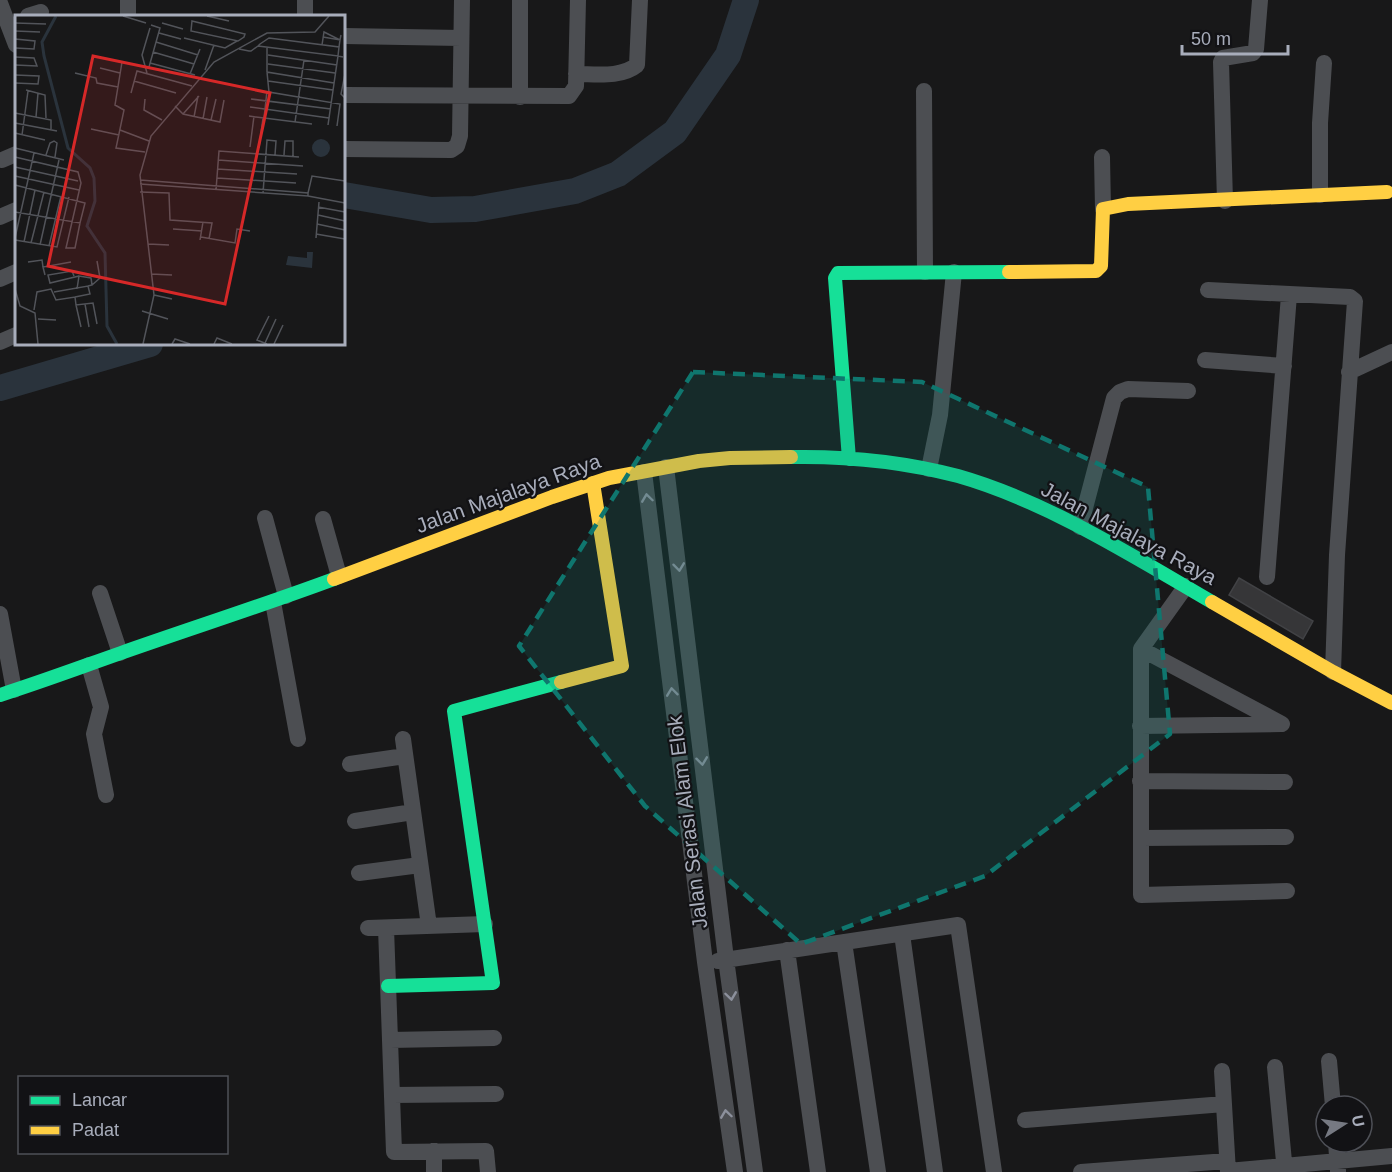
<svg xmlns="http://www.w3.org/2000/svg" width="1392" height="1172" viewBox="0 0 1392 1172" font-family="Arial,sans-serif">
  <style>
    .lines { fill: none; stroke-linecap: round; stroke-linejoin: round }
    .river { stroke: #2a333c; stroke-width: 26 }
    .building { fill: #363638; stroke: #414245; stroke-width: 1.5 }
    .street { stroke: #4c4e52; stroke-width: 16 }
    .fast { stroke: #16e098; stroke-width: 14 }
    .slow { stroke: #ffcf43; stroke-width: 14 }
    .oneway { stroke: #8c909c }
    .marked { fill: #0f766e; fill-opacity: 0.2; stroke: #0f766e; stroke-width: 4.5; stroke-dasharray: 12 8; stroke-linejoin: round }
    .labels { text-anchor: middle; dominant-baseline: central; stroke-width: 4.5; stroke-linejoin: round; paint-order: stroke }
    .street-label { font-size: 21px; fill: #a8adbb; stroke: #121215 }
    .inset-river { fill: none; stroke: #2a333c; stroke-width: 3 }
    .inset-road { fill: none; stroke: #52545a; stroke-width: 1.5 }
    .view { fill: #d62828; fill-opacity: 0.15; stroke: #d62828; stroke-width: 3 }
    .inset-edge { fill: none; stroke: #a8adbb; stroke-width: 3 }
  </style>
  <rect width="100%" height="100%" fill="#181819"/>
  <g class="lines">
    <path class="river" d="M344,195L431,210L475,209L575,191L618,174L675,132L728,55L746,0
      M0,388L150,344"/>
  </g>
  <path class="building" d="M1239,578L1313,621L1303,639L1229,595Z"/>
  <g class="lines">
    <path class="street" d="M128,0V16
      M305,0V16
      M0,3L16,45
      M28,16L41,12
      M344,36L461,38
      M576,74C596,74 621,78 637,65L640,0
      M924,91L925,272
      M344,95L569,96L576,86L578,0
      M520,97V0
      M344,149L451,150L457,146L460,136L462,0
      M1102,157L1103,209
      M2,160L16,154
      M1320,195V123L1324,63
      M1225,201L1221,62L1223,58L1253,53L1256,49L1260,0
      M0,217L16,210
      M0,279L16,272
      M1208,290L1350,297L1355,301L1337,555L1333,672
      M0,342L16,335
      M1205,360L1284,366
      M1349,372L1392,352
      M666,467L726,959L755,1172
      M929,469L940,415L954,272
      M644,472L705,962L735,1172
      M265,518L286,596
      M323,519L339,576
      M1080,527L1114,398L1120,392L1128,389L1188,391
      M1267,577L1289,295
      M1186,586L1141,649V895L1287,891
      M100,593L120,653
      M273,602L298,739
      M0,614L14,690
      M1141,649L1282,724
      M89,665L101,707L94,734L106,795
      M1140,726L1281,724
      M403,739L429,926
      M350,764L405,756
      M1140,781L1285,782
      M355,821L413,812
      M1141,838L1286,837
      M359,873L420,865
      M368,928L485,924
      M386,928L394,1152L486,1151L488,1172
      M902,934L935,1172
      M844,942L878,1172
      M787,950L818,1172
      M718,961L958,925L994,1172
      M390,1040L494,1038
      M1329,1061L1333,1106
      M1275,1067L1285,1172
      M1222,1071L1228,1172
      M392,1095L496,1094
      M1025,1120L1224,1104
      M1336,1142L1338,1171
      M434,1151V1172
      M1228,1171L1392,1156
      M1081,1172L1227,1161"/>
    <path class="fast" d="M791,457C846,456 905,462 958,476C1046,501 1133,556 1212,602
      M849,459L835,278L838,273L1009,272
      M0,695C41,682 81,667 121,653C192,628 264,605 334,579
      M388,986L493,983L454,711L561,682"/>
    <path class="slow" d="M1009,272L1096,271L1101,266L1103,209L1128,204L1387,192
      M334,579L552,497L609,478L699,461L730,458L791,457
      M1212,602L1333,672L1392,703
      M561,682L622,666L593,483"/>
  </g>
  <defs><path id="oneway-chevron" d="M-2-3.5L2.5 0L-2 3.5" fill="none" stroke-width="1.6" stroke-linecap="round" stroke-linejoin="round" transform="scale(1.5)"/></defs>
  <g class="oneway">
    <use href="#oneway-chevron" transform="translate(647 498) rotate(-98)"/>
    <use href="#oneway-chevron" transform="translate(679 567) rotate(83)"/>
    <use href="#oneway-chevron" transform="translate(672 692) rotate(-97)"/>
    <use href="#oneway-chevron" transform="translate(702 761) rotate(83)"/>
    <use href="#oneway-chevron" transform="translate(731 996) rotate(82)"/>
    <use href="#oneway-chevron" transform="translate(726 1114) rotate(-98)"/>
  </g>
  <path class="marked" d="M693,372L922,382L1148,487L1170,734L985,876L801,944L645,806L519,646Z"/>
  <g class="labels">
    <g class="street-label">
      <text transform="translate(508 493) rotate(-20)">Jalan Majalaya Raya</text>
      <text transform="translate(1129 533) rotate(28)">Jalan Majalaya Raya</text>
      <text transform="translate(687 822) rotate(-97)">Jalan Serasi Alam Elok</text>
    </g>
  </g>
  <g transform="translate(15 15)">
    <rect width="330" height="330" fill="#181819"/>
    <path d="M297 133a9 9 0 1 1 18 0a9 9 0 1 1-18 0ZM292,237H298L297,253L271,250L273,241L292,243Z" fill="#2a333c"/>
    <path class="inset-river" d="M41,1L27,27L29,41L53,133L75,153L79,163L80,186L72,211L90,238L92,311L102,329"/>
    <path class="inset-road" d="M108,1L131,8M192,1L214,6M177,6L230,19L229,22L223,26L176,16ZM0,8L31,9M147,8L168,14M0,16L25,17M144,18L166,24M308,22L325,25L326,20M169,23L210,33L222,26M0,24L20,26L19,34L0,33M141,27L183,40M307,30L309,17L325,25L324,32M252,32V57L319,68M224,34L234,36H236L243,31L245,29L254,23L324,32L323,41L243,31M138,37L179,49M253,40L322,50M0,42L19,43L22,51L0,50M107,47L100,90L109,95L101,133L130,137M135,48L180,60M253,49L320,58M134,52L145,13L136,10M85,53L105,58M190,55L199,30M252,57L254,77L325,89L322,111M60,58L81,63L82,68L103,72M132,58L127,40L135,13M175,59L185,34M330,59L326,79L330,83M0,60L24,61L23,69L0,68M119,66L161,78M253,66L318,75M11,75L30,80L31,103M116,78L122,56L177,71M130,84L129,95L147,105M236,84L316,94M160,91L168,99L205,107L209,85M235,92L314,103M0,98L36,105V114M168,99L184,81M234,101L297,109M21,102L23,78M179,102L183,81M249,103L252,76M188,104L192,82M196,105L201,84M280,107L289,45M0,108L42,116M313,110L323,41L328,42M76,114L104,120M105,115L134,126M0,118L30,125M7,120L13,76M235,132L239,101M0,133L49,145M244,133L248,103M31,140L35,128L39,126L42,128L40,142M269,140L270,126H278V141M0,142L63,157L66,168L51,233H60L65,208M203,145L288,151M0,152L63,166M202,154L282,159M0,161L64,175M202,163L281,168M125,169L293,181V178L125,165M0,170L70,188L65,208L0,197M201,175L204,136L284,142M125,177L154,178L155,205L197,208L194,224M248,178L252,125L261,126L260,140M293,178L297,161L330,166M293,181L330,188M303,192L330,197M303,200L330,206M302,209L330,215M158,214L187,216M301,219L330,224M186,222L220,228L222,214L235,216M0,223L19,138M301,223L304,187M0,225L42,232L54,182M185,225L188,207M9,227L20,175M16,228L29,177M133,229L154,230M25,230L44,145M34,231L46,181M13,247L27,245L28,252M136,259L157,260M30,260L28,252L56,247M59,261L57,256L33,260L35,268L64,261M77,270L85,263L82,246M0,274L5,291L20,298L23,329M62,274L64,261L76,263L77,270L73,271M39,277L73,271L75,279L60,282M139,280L157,284M70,289L74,312M61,290L66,312M19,295L22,277L36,274L41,285L60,282L61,290L78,288L82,309M127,296L153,304M23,304L41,305M250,328L261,304M128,329L139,280L125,160L136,121L199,47L252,18L300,17L314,1M157,329L160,324L175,329M199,329L202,323L217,329M252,329L242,325L254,301M259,329L268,310"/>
    <path class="view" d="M78,41L255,78L210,289L33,251Z"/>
    <rect width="330" height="330" class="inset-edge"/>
  </g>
  <rect x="18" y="1076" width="210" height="78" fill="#121215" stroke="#4e5057" stroke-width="1.5"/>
  <rect x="30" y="1096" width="30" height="9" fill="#16e098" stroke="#4e5057" stroke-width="1.5"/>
  <text x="72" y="1106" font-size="18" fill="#a8adbb">Lancar</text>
  <rect x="30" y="1126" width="30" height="9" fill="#ffcf43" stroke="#4e5057" stroke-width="1.5"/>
  <text x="72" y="1136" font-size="18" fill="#a8adbb">Padat</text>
  <g transform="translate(1344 1124) rotate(78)"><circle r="28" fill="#121215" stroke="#4e5057" stroke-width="1.5"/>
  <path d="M0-4.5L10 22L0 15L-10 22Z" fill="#767982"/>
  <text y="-9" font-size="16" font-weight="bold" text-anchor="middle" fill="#a8adbb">U</text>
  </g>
  <path d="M1182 45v9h106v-9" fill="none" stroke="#a8adbb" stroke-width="3"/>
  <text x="1191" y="45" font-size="18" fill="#a8adbb" stroke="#121215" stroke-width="4.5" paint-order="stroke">50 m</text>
</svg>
